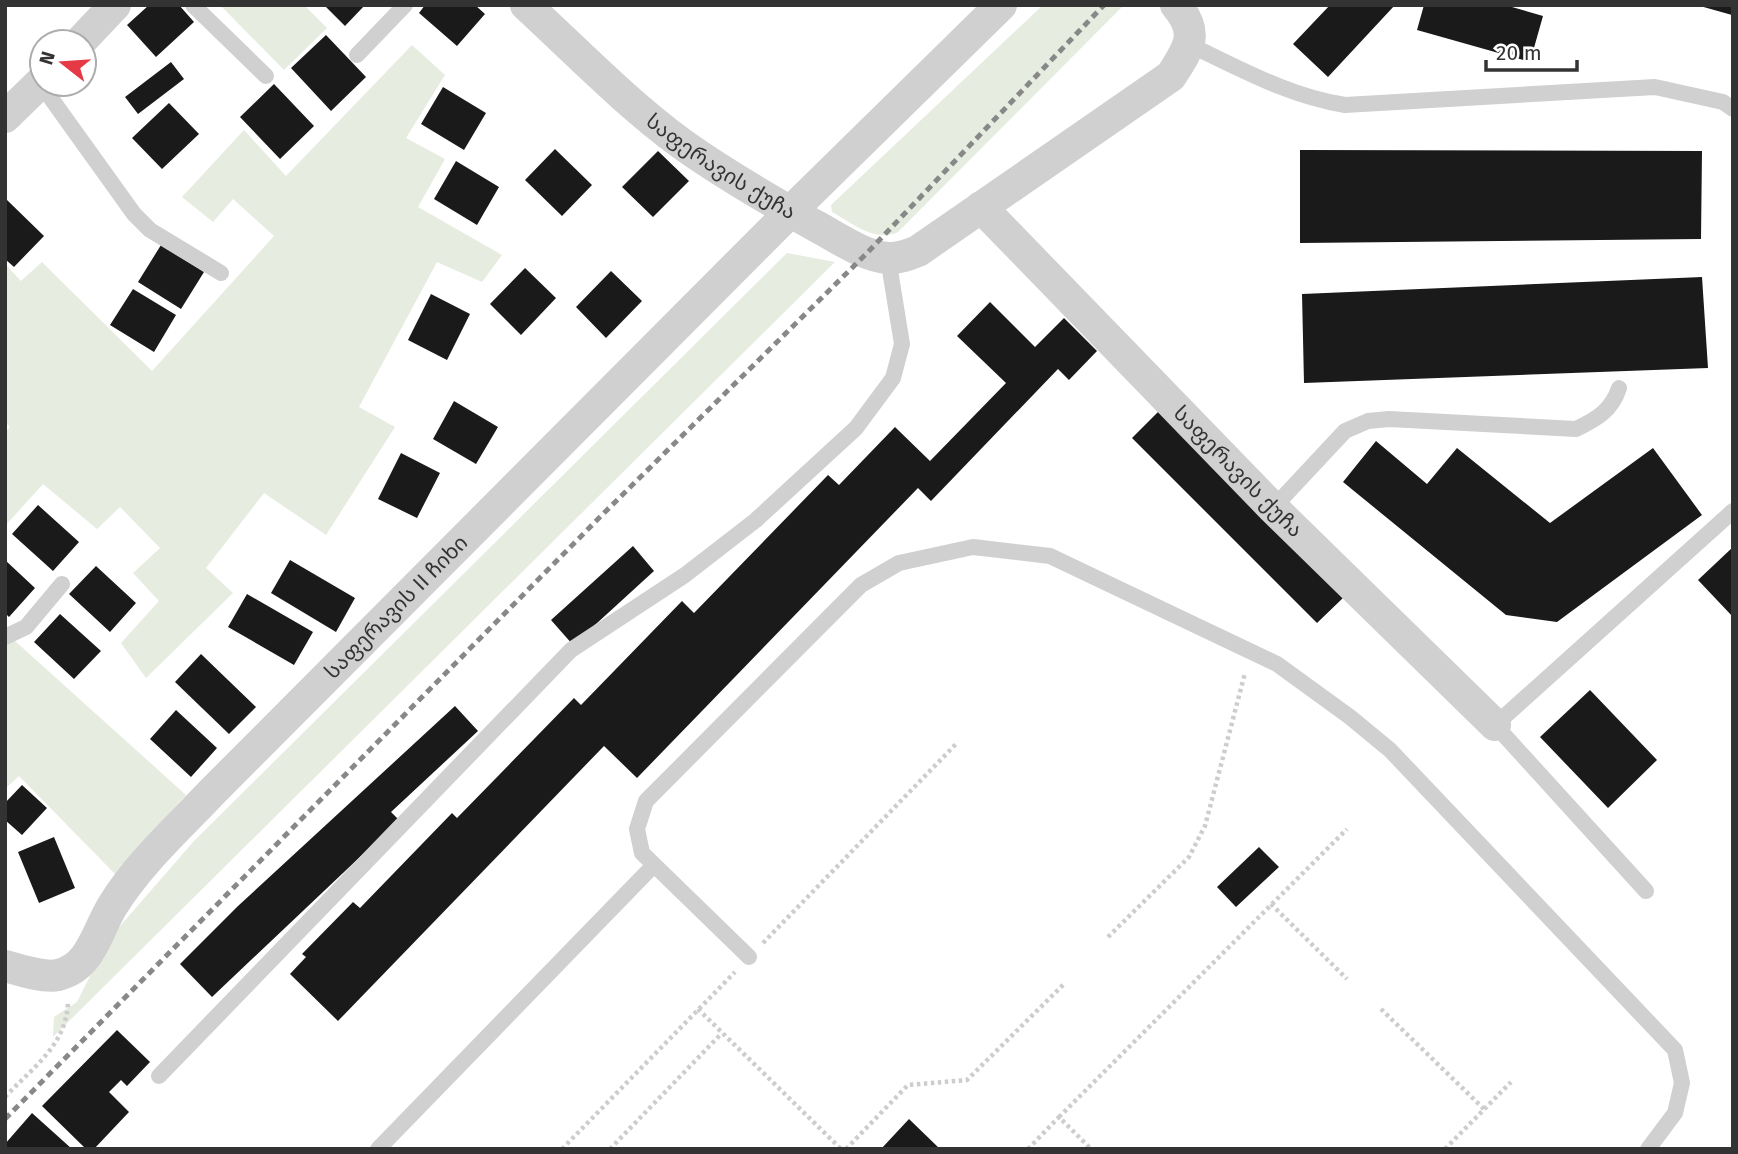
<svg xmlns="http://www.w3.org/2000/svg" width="1738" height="1154" viewBox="0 0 1738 1154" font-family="'Fira Sans','Noto Sans Georgian',sans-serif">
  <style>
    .green { fill: #e6ecdf }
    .building { fill: #1a1a1a }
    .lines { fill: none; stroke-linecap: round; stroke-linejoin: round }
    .path { stroke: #cdcdcd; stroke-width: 4.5; stroke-dasharray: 3.5 3.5; stroke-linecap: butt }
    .service { stroke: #d0d0d0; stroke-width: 16 }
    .minor { stroke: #d0d0d0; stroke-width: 32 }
    .rail { stroke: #888; stroke-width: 5; stroke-dasharray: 7 5; stroke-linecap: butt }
    .labels { text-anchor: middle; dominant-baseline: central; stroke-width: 7; stroke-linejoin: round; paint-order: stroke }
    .street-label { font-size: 21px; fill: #333; stroke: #fff }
  </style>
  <rect width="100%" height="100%" fill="#fff"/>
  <path class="green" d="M220,5H304L327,28L284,70Z
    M1043,5L1122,7L898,232C875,243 852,223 832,212L831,205Z
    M412,45L445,75L406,138L445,159L418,207L502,255L482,282L437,262L359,407L395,427L326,535L264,493L206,568L233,593L146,678L121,643L159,601L133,573L160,548L120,507L97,529L43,484L5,526V432L10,427L5,422V264L21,281L42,262L152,371L274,236L233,199L213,222L182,197L244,130L286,176Z
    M787,253L835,262L53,1037L54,1017L77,1002L96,964L114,933L194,841Z
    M5,632L186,795L115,874L19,776L5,789Z"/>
  <path class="building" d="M149,5H179L194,22L156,57L127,25Z
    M324,5H365L345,26Z
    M425,5H475L485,14L457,46L419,13Z
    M1330,5H1395L1328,77L1293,44Z
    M1424,5H1505L1543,16L1530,62L1417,30Z
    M1733,5L1732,15L1700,6V5Z
    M326,35L366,77L331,111L291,68Z
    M171,62L184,79L138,114L125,97Z
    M274,84L314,126L280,159L240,117Z
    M443,87L486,113L464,150L421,124Z
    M169,103L199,134L162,169L132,138Z
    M555,149L592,185L562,216L525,180Z
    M1300,150L1702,151L1701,239L1300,243Z
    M658,151L689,181L653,217L622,187Z
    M456,161L499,187L477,225L434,199Z
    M7,200L44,236L14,267L5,259Z
    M161,245L204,272L181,309L138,282Z
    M525,268L556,298L521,335L490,304Z
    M611,271L642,301L606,338L576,307Z
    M1702,277L1708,368L1304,383L1302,294Z
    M133,289L176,315L154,352L110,325Z
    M431,294L470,314L447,360L408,340Z
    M990,302L1035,347L1064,318L1097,351L1069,380L1058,369L931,501L918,488L637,778L604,746L338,1021L290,974L306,957L302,954L353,902L360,908L452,813L457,818L574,698L581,705L682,601L694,613L828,475L839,485L895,427L930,461L1006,383L957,336Z
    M454,401L498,427L476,464L433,439Z
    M1159,411L1344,597L1317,623L1132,438Z
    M1376,441L1427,484L1457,448L1550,523L1653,448L1702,515L1557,622L1506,615L1343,482Z
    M401,453L440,473L417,518L378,499Z
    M38,505L79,542L53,571L12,534Z
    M633,546L654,571L573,645L551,620Z
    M1733,547V617L1698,580Z
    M5,560L35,588L9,617L5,613Z
    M290,560L355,598L336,632L271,593Z
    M96,566L136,603L110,632L69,594Z
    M247,594L313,632L294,665L228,627Z
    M60,614L101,651L74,679L34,642Z
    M201,654L256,707L229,734L175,682Z
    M1590,690L1657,760L1608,808L1540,737Z
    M455,706L478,731L391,812L399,820L212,997L180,964L238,906Z
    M176,710L217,748L191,777L150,739Z
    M22,785L47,808L22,835L5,820V803Z
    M54,837L75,888L39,903L18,852Z
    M1259,847L1279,867L1236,907L1217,887Z
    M117,1030L150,1062L127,1086L121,1080L109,1092L129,1112L94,1149H86L42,1106Z
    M32,1113L72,1149H5V1144Z
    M909,1119L940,1149H881Z"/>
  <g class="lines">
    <path class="path" d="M1271,904L1347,979
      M1108,937L1189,857L1205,826L1245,673
      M763,943L956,744
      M698,1009L841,1149
      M1381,1009L1484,1109
      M5,1097C33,1067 67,1045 68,1001
      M1059,1117L1347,829
      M562,1149L735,972
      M610,1149L722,1033
      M846,1149L908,1085L967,1080L1064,984
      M1028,1149L1059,1117L1091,1149
      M1445,1149L1511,1082"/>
    <path class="service" d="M193,5L266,76
      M1188,44C1239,68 1288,96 1345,105L1655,87L1723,102L1733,109
      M357,55L405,5
      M40,83L134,214L150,230L221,273
      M1273,508L1345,431L1368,421L1389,419L1576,429C1597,419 1612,410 1619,388
      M5,637L26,627L62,584
      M1646,891L1495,725L1733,511
      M749,957L642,853L637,829L646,801L861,585L899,563L973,547L1050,556L1277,664L1350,717L1390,750L1675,1050L1682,1083L1675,1113L1648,1149
      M159,1076L571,650L685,575L756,520L856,428L893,378L902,344L888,258
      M378,1149L654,865"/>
    <g class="minor">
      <path id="s1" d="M526,5C577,52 626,103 682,144C724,174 769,200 814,225C837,237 861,255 887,258C898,259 908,255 918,251L1171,76C1189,48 1200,33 1176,5"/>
      <path d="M80,42L115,5"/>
      <path d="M5,117L42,81"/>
      <path id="s2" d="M981,207L1273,508L1495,725"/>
      <path id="s3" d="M5,966C19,970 44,978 58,975C92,967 97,930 113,905C139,863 179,827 213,791L790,212L1001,5"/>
    </g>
    <path class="rail" d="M5,1119L601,516L866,254L1104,5"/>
  </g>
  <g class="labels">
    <g class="street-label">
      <text stroke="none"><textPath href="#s1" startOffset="254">საფერავის ქუჩა</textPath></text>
      <text stroke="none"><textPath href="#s2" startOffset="369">საფერავის ქუჩა</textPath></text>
      <text stroke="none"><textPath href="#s3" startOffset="558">საფერავის II ჩიხი</textPath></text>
    </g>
  </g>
  <rect width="1738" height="1154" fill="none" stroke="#333333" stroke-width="14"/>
  <g transform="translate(63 63) rotate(287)"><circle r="33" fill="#ffffff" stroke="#adadad" stroke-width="2"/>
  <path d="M0-5L12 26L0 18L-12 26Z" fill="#e63946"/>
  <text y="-10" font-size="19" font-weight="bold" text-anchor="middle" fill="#333333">N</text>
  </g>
  <path d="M1486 60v10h91v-10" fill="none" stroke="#333333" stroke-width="3.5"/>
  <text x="1496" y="60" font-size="21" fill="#333333" stroke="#ffffff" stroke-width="5" paint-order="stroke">20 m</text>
</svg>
